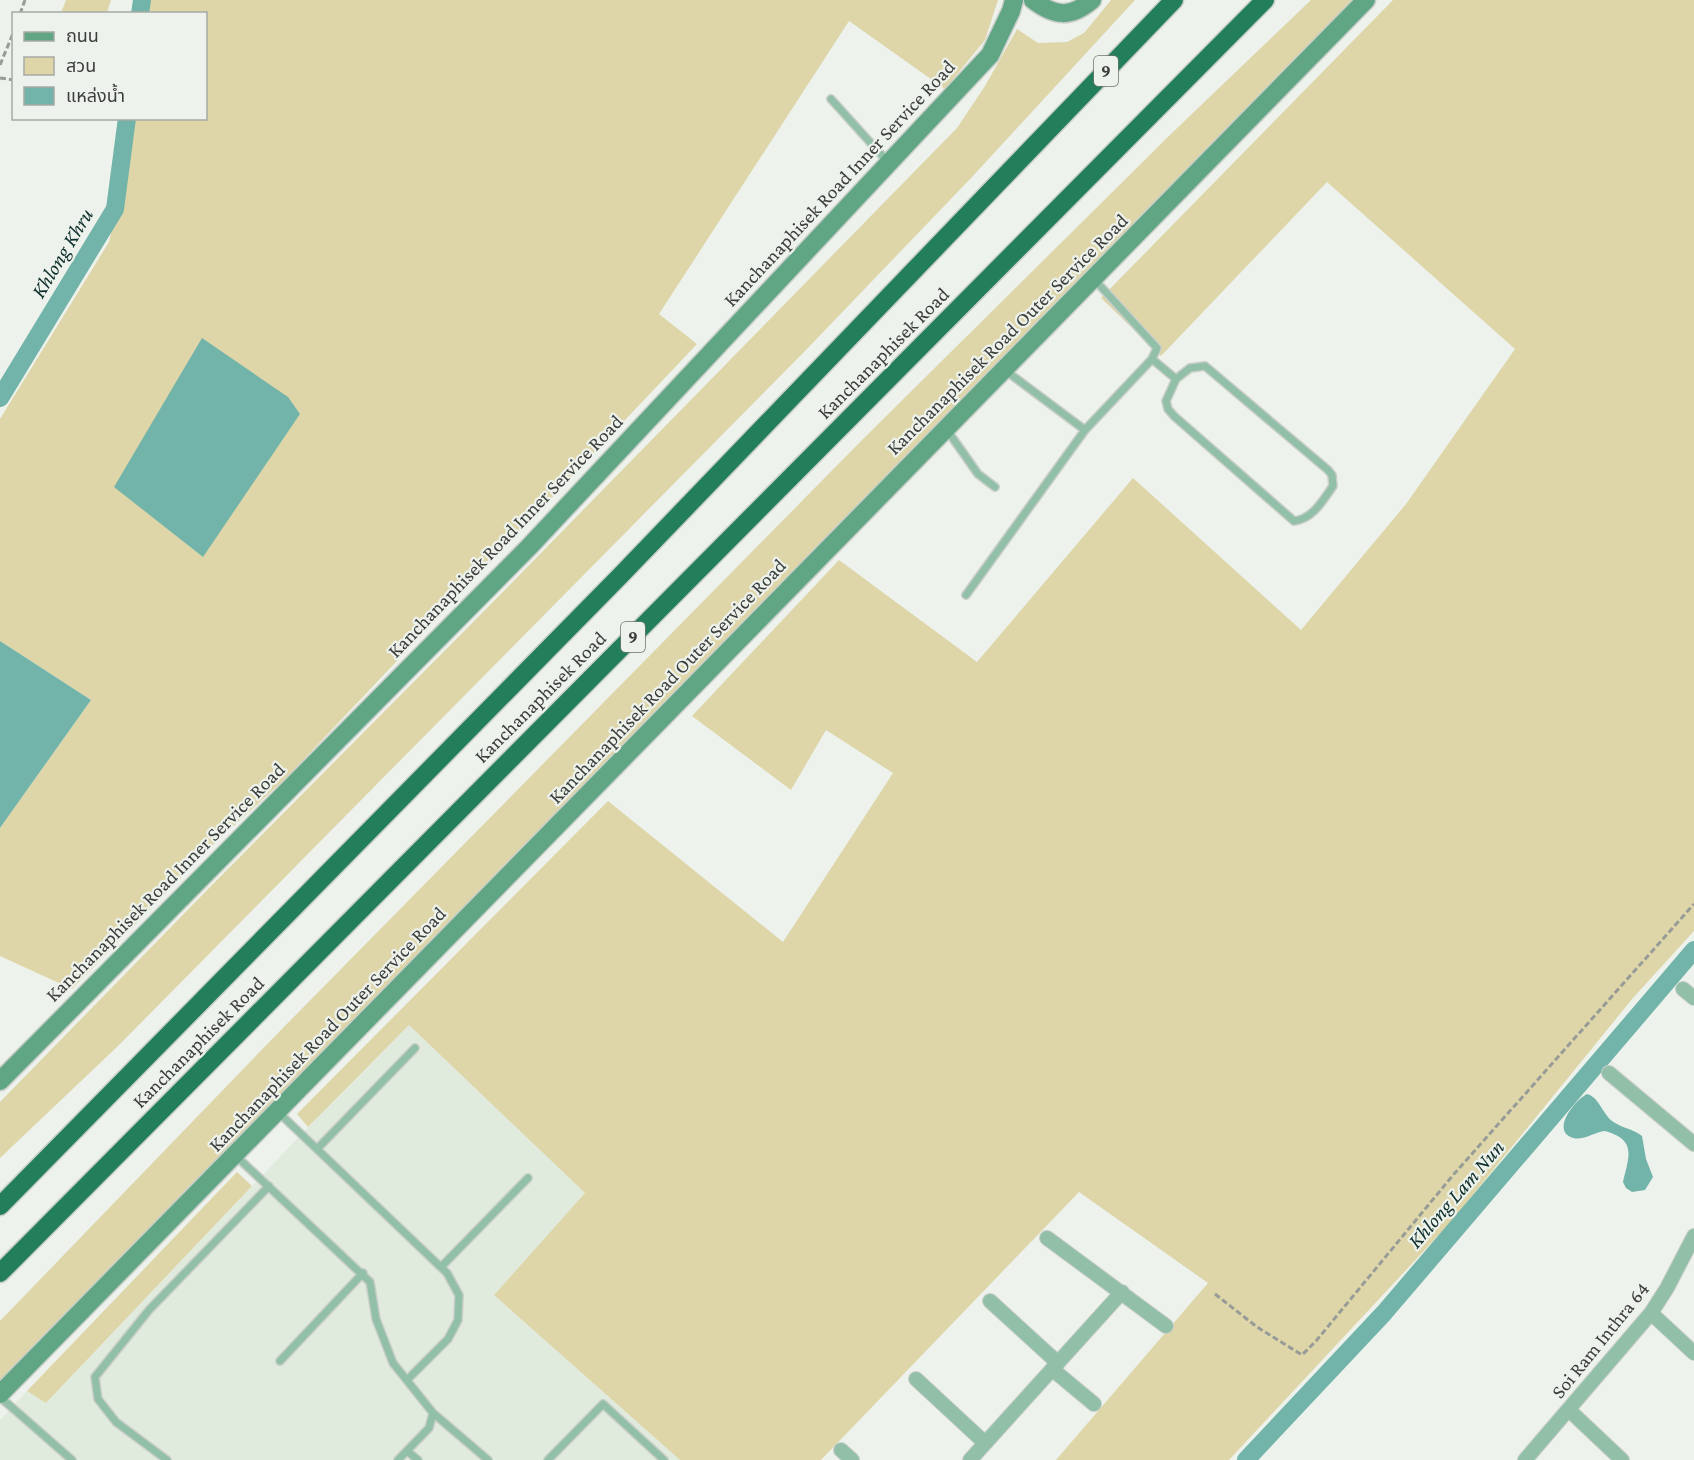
<svg xmlns="http://www.w3.org/2000/svg" width="1694" height="1460" viewBox="0 0 1694 1460" font-family="'Crimson Pro','Noto Sans Thai',serif">
  <style>
    .built { fill: #e0ebde }
    .green { fill: #ded6a9 }
    .water { fill: #73b4aa }
    .lines { fill: none; stroke-linecap: round; stroke-linejoin: round }
    .canal { stroke: #73b4aa; stroke-width: 18 }
    .lane-casing { stroke: #c9cec9; stroke-width: 10 }
    .street-casing { stroke: #c9cec9; stroke-width: 16 }
    .secondary-casing { stroke: #c9cec9; stroke-width: 21 }
    .highway-casing { stroke: #c9cec9; stroke-width: 21 }
    .path { stroke: #989c97; stroke-width: 3; stroke-dasharray: 6 3; stroke-linecap: butt }
    .lane { stroke: #92bfa8; stroke-width: 7 }
    .street { stroke: #92bfa8; stroke-width: 14 }
    .secondary { stroke: #60a685; stroke-width: 18 }
    .highway { stroke: #237f5b; stroke-width: 18 }
    .labels { text-anchor: middle; dominant-baseline: central; stroke-width: 4.5; stroke-linejoin: round; paint-order: stroke }
    .shield { fill: #edf2ec; stroke: #707470; stroke-width: 1.5 }
    .shield-label { font-size: 18px; font-weight: bold; fill: #3b3e3b }
    .street-label { font-size: 20px; fill: #3b3e3b; stroke: #edf2ec }
    .water-label { font-size: 21px; font-style: italic; fill: #0e2f2b; stroke: #edf2ec }
  </style>
  <rect width="100%" height="100%" fill="#edf2ec"/>
  <path class="built" d="M409,1025L585,1193L494,1295L680,1460H0V1420L27,1391L46,1403L313,1122Z"/>
  <path class="green" d="M66,0H111L107,13H61Z
    M149,0H998L985,40L945,89L849,21L659,314L697,344L288,776L214,844L72,989L0,956V828L91,700L0,641V419L109,242L135,119L206,118V14L148,13Z
    M1111,0H1135L972,177L805,351L118,1046L0,1158V1102L211,886L493,602L957,128L985,86L1017,29L1038,43L1067,42L1084,33Z
    M1311,0H1359L0,1382V1321L277,1034L863,439L1172,133Z
    M1393,0H1694V931L1633,998L1449,1224L1229,1460H1056L1208,1283L1079,1192L821,1460H680L494,1295L585,1193L409,1025L308,1127L297,1114L608,801L783,942L893,773L826,730L791,790L692,716L839,560L977,662L1133,478L1301,630L1406,504L1515,349L1327,182L1161,356L1101,298Z
    M237,1172L252,1186L46,1403L27,1391Z"/>
  <path class="water" d="M202,338L288,397L300,414L203,557L114,487Z
    M0,641L91,700L0,828Z
    M1587,1094C1599,1097 1602,1113 1612,1121C1621,1128 1634,1129 1642,1136L1646,1159L1653,1177L1645,1190L1632,1192L1626,1188L1623,1182C1629,1156 1637,1140 1605,1131C1595,1132 1583,1141 1573,1138C1550,1131 1575,1100 1587,1094Z"/>
  <g class="lines">
    <path class="canal" d="M140,14L142,0
      M0,398L115,209L127,118
      M1246,1460L1384,1313L1694,950"/>
    <g class="lane-casing">
      <path id="lane" d="M831,99L887,161
        M1152,359L1176,379
        M1205,366L1328,470L1332,475L1333,486C1323,500 1313,519 1294,521L1174,416L1168,409L1166,401L1176,379L1190,368Z
        M1006,371L1085,430L1152,359L1157,348L1093,278
        M947,430L978,474L995,487
        M966,595L1085,430
        M277,1111L447,1273L459,1295L458,1320L448,1339L407,1380
        M317,1149L415,1048
        M236,1156L370,1282L376,1319L393,1363L433,1413L429,1428L398,1460
        M441,1267L528,1178
        M280,1361L363,1273
        M0,1397L72,1460
        M433,1413L488,1460
        M407,1451L418,1460
        M167,1460L116,1422L98,1399L95,1377L149,1310L269,1186
        M548,1460L603,1404L664,1460"/>
    </g>
    <g class="street-casing">
      <path id="street" d="M1683,989L1694,998
        M1609,1073L1694,1144
        M1047,1238L1166,1326
        M990,1301L1058,1363
        M1651,1313L1694,1353
        M1052,1369L1094,1404
        M916,1379L985,1443
        M1569,1410L1622,1460
        M841,1450L852,1460
        M970,1460L1122,1292
        M1525,1460L1651,1313L1667,1288L1694,1236"/>
    </g>
    <g class="secondary-casing">
      <path id="secondary" d="M1033,0C1055,17 1071,18 1092,0
        M0,1081L529,547L990,55L1011,11L1014,0
        M0,1394L1366,0"/>
    </g>
    <g class="highway-casing">
      <path id="highway" d="M0,1206L621,575L1174,0
        M0,1273L1265,0"/>
    </g>
    <path class="path" d="M20,14L25,0
      M0,65L14,31
      M0,78L14,80
      M1215,1294L1257,1327L1302,1355L1316,1341L1454,1174L1694,904"/>
    <use href="#lane" class="lane"/>
    <use href="#street" class="street"/>
    <use href="#secondary" class="secondary"/>
    <use href="#highway" class="highway"/>
  </g>
  <g class="labels">
    <g class="shield">
      <rect x="1094" y="56" width="24" height="30" rx="4.5"/>
      <rect x="621" y="622" width="24" height="30" rx="4.5"/>
    </g>
    <g class="shield-label">
      <text x="1106" y="71">9</text>
      <text x="633" y="637">9</text>
    </g>
    <g class="street-label">
      <text transform="translate(839 183) rotate(-47)">Kanchanaphisek Road Inner Service Road</text>
      <text transform="translate(1007 334) rotate(-45)">Kanchanaphisek Road Outer Service Road</text>
      <text transform="translate(883 353) rotate(-45)">Kanchanaphisek Road</text>
      <text transform="translate(505 536) rotate(-46)">Kanchanaphisek Road Inner Service Road</text>
      <text transform="translate(667 681) rotate(-46)">Kanchanaphisek Road Outer Service Road</text>
      <text transform="translate(540 697) rotate(-45)">Kanchanaphisek Road</text>
      <text transform="translate(165 882) rotate(-45)">Kanchanaphisek Road Inner Service Road</text>
      <text transform="translate(327 1029) rotate(-46)">Kanchanaphisek Road Outer Service Road</text>
      <text transform="translate(198 1042) rotate(-45)">Kanchanaphisek Road</text>
      <text transform="translate(1600 1340) rotate(-51)">Soi Ram Inthra 64</text>
    </g>
    <g class="water-label">
      <text transform="translate(62 253) rotate(-59)">Khlong Khru</text>
      <text transform="translate(1456 1194) rotate(-49)">Khlong Lam Nun</text>
    </g>
  </g>
  <rect x="12" y="12" width="195" height="108" fill="#edf2ec" stroke="#a6aaa5" stroke-width="1.5"/>
  <rect x="24" y="32" width="30" height="9" fill="#60a685" stroke="#a6aaa5" stroke-width="1.5"/>
  <text x="66" y="42" font-size="18" fill="#3b3e3b">ถนน</text>
  <rect x="24" y="57" width="30" height="18" fill="#ded6a9" stroke="#a6aaa5" stroke-width="1.5"/>
  <text x="66" y="72" font-size="18" fill="#3b3e3b">สวน</text>
  <rect x="24" y="87" width="30" height="18" fill="#73b4aa" stroke="#a6aaa5" stroke-width="1.5"/>
  <text x="66" y="102" font-size="18" fill="#3b3e3b">แหล่งน้ำ</text>
</svg>
